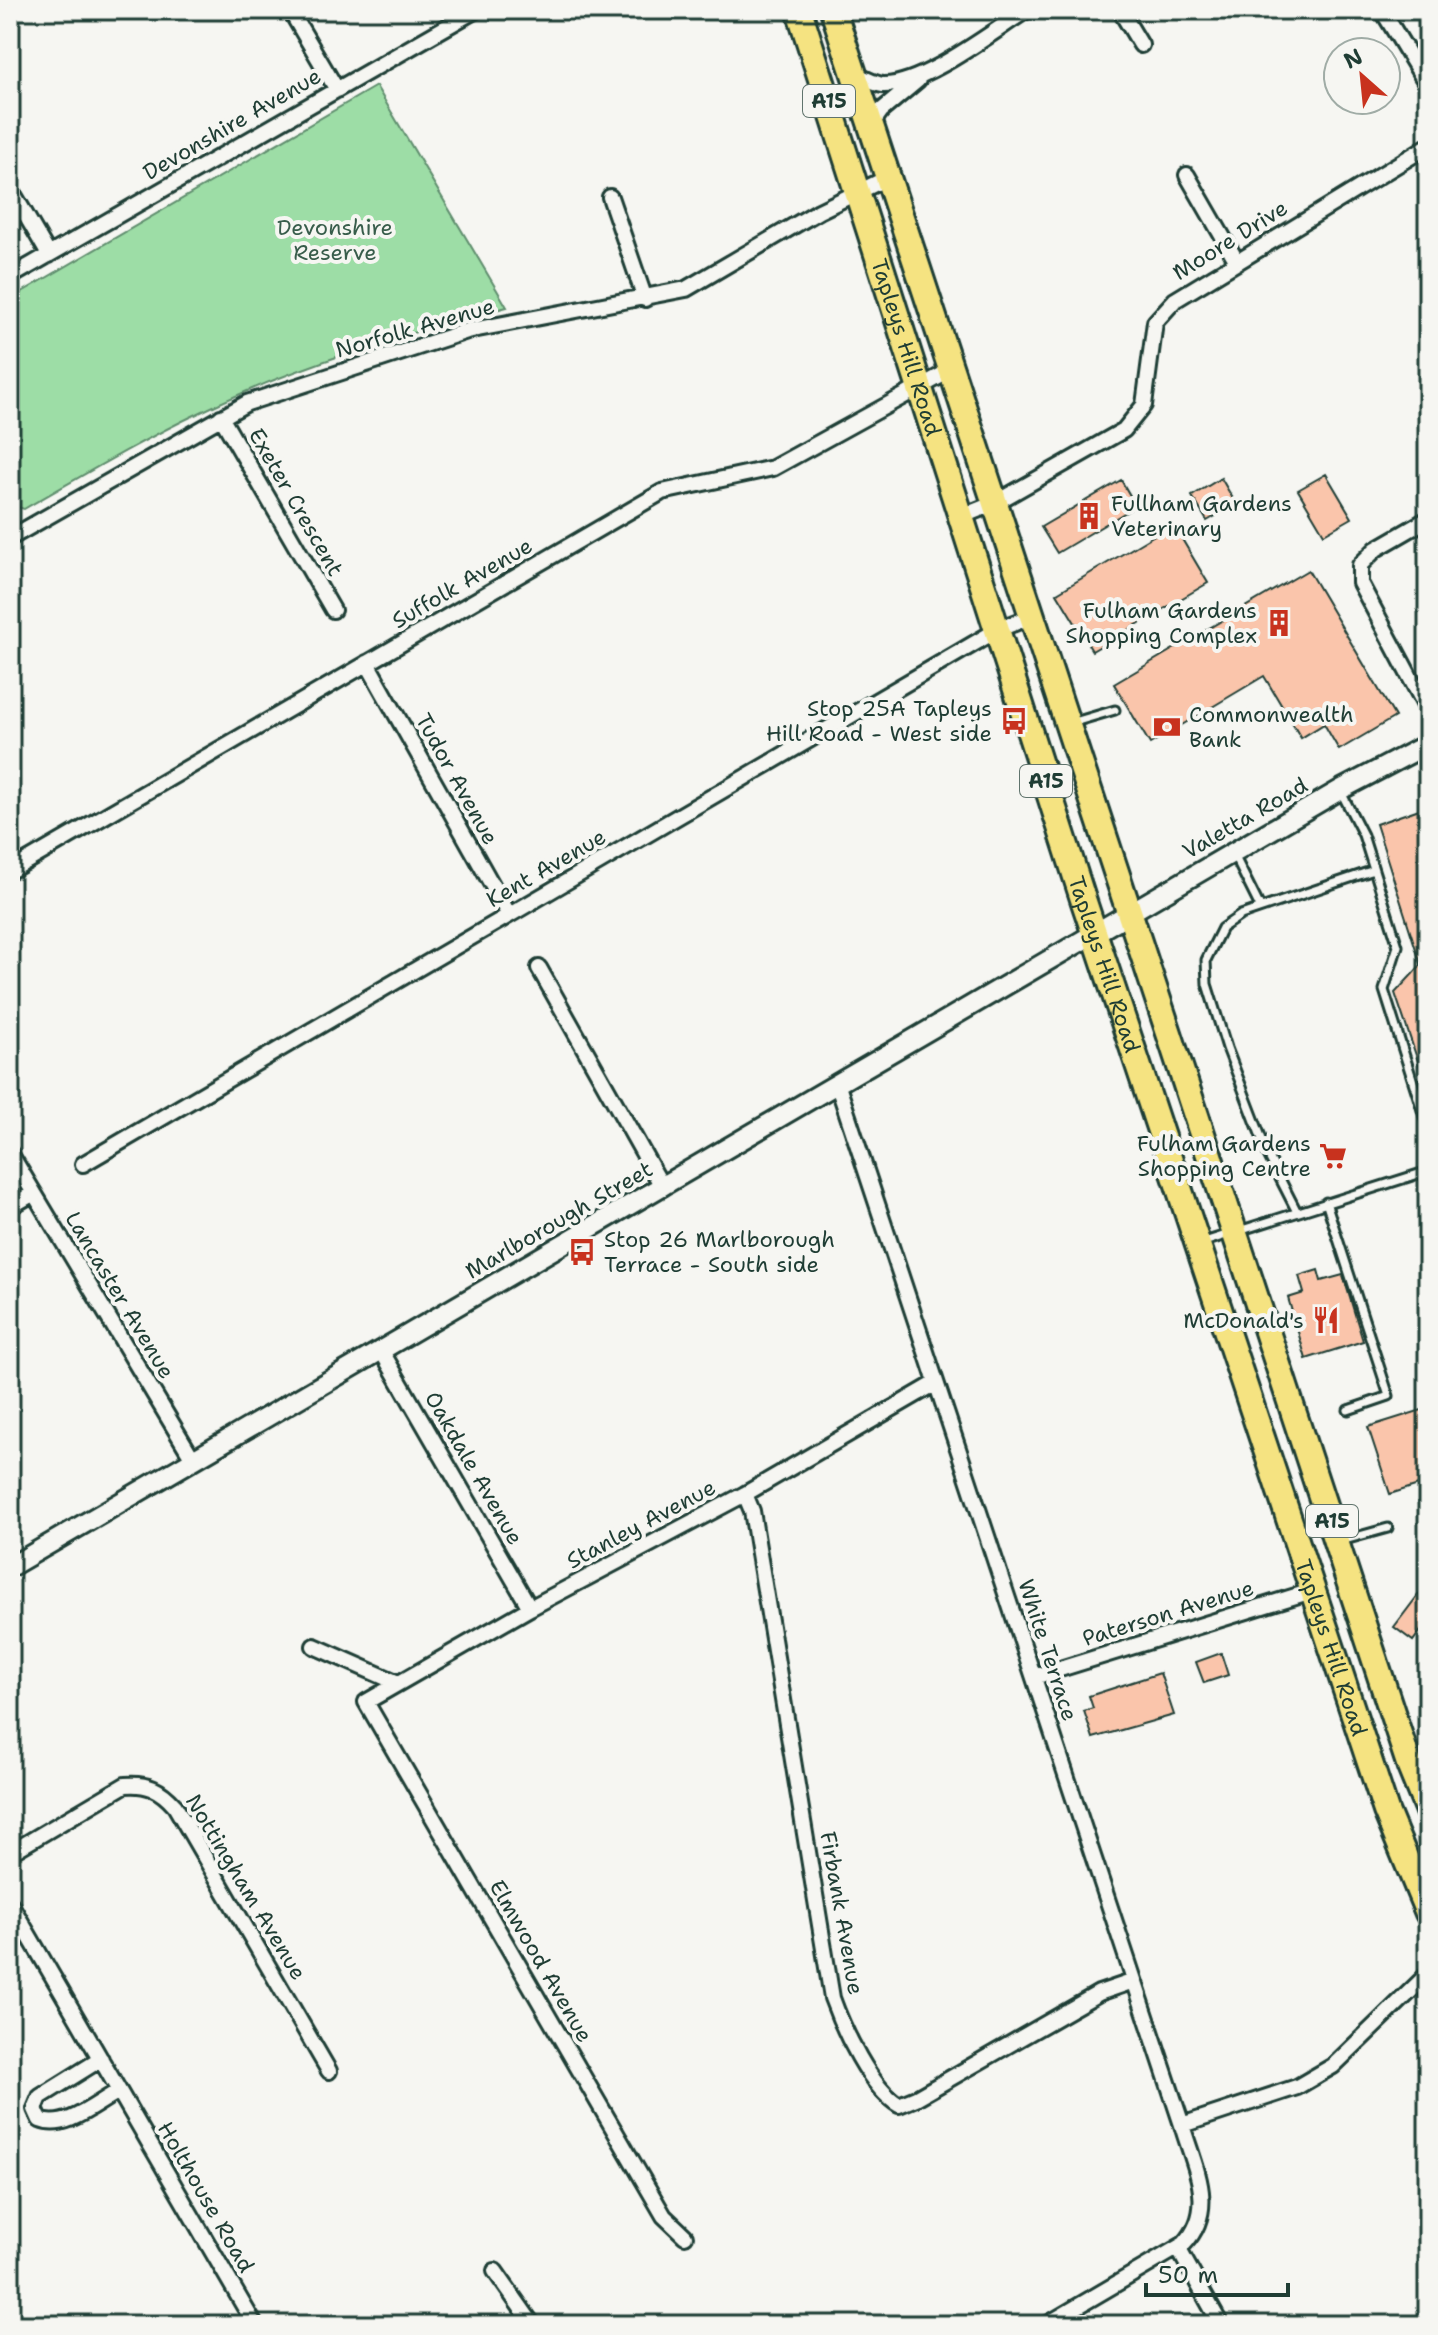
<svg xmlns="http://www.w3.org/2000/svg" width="1438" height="2335" viewBox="0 0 1438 2335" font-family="'Shantell Sans',sans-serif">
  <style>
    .green { fill: #9ddda6; stroke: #5e8d6d; stroke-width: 2 }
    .building { fill: #fac5ab; stroke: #1f3d34; stroke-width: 2 }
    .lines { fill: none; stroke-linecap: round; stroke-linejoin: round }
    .service-casing { stroke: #1f3d34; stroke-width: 13 }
    .minor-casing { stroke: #1f3d34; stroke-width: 20 }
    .tertiary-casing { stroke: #1f3d34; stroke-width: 24 }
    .primary-casing { stroke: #1f3d34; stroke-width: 30 }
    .service { stroke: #f6f6f2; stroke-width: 7 }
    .minor { stroke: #f6f6f2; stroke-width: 14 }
    .tertiary { stroke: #f6f6f2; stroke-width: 18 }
    .primary { stroke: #f5e381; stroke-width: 24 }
    .labels { text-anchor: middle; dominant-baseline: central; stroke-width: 8; stroke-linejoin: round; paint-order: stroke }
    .shield { fill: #f6f6f2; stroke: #60746d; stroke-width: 2 }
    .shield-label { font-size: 20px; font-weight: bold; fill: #1f3d34 }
    .street-label { font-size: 22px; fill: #1f3d34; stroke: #f6f6f2 }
    .park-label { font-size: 22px; fill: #385d4b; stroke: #f6f6f2 }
    .poi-label { font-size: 22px; fill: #1f3d34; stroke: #f6f6f2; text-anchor: end }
  </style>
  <rect width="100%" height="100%" fill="#f6f6f2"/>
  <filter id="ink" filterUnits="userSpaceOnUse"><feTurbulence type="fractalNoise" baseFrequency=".0125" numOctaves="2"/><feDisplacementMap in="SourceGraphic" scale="16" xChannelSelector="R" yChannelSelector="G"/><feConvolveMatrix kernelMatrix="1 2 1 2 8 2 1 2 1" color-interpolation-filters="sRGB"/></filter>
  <g filter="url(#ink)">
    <path class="green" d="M376,86L507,307C403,334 298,365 201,412C140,441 82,476 24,509L10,505V299Z"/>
    <path class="building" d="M1326,474L1352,518L1324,534L1298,490Z
      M1221,478L1236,504L1207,521L1192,496Z
      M1121,480L1136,506L1057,553L1041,527Z
      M1173,524L1208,583L1092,651L1057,593Z
      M1308,570L1395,717L1339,750L1324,724L1301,738L1264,676L1150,744L1114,684Z
      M1428,806V1082H1425L1395,993L1421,965L1376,824Z
      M1318,1270L1321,1281L1343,1275L1363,1341L1306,1359L1288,1298L1304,1293L1299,1276Z
      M1428,1408V1482L1390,1494L1368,1427Z
      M1428,1582V1621L1413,1641L1394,1627Z
      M1221,1653L1228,1675L1204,1683L1196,1662Z
      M1160,1673L1174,1715L1093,1738L1084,1711L1093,1708L1089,1696Z"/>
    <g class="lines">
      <g class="service-casing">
        <path id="service" d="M1071,723L1115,710
          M1341,792L1363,835L1398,946L1384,990L1428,1129
          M1234,855L1260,907
          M1326,1202L1389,1396L1348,1410
          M1297,1212L1268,1155L1227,1048L1207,984L1206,960L1222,928L1241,915L1374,870
          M1201,1243L1428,1171
          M1341,1541L1388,1528"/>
      </g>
      <g class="minor-casing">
        <path id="minor" d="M290,10L337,90
          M1120,10L1141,45
          M1382,10L1428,86
          M854,74C863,77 874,84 883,85C923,86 993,31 1027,10
          M871,125L881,111L918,80
          M1187,175L1236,260
          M10,188L49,255
          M610,197L645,299
          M10,277L476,10
          M221,417L333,610
          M960,517L995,503L1124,430L1144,405L1155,322L1175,300L1428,146
          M1428,519L1376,549L1360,565V583L1428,711
          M10,538L247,403L467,331L686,289L819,211L889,177
          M367,663L509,915
          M10,871L662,492L773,468L951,370
          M539,968L663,1188
          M838,1086L1182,2125C1194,2167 1218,2208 1184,2244L1046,2325
          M10,1153L193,1459
          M83,1164L999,629L1033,616
          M10,1207L34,1193
          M381,1350L530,1608
          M745,1494L752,1511L832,1998C843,2029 871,2089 899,2105L916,2098L1099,1993L1134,1981
          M314,1646L398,1683
          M1034,1677L1315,1590
          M10,1853L125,1785C147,1783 160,1789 175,1806L329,2071
          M10,1903L255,2325
          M101,2059L40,2097L35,2109L40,2120C66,2131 96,2103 119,2091
          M1182,2125L1297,2087L1333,2066L1428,1974
          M685,2236L664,2216L366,1702L530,1608L745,1494L936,1383
          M1178,2248L1221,2325
          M495,2271L533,2325"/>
      </g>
      <g class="tertiary-casing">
        <path id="tertiary" d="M10,1567L1340,790L1428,744"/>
      </g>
      <g class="primary-casing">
        <g id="primary">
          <path id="s1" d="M799,10L1083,899L1386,1811L1428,1913"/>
          <path d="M833,10L1410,1767L1428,1811"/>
        </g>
      </g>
      <use href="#service" class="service"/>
      <use href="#minor" class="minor"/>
      <use href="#tertiary" class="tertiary"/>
      <use href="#primary" class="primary"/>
    </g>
  </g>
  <defs>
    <g id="building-bare" transform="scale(2.16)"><path d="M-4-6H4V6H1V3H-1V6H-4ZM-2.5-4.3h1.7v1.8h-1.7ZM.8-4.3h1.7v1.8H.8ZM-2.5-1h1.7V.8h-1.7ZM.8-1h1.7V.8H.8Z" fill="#c8321e" stroke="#f6f6f2" stroke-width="2.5" paint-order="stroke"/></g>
    <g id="bus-bare" transform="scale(2.16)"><path d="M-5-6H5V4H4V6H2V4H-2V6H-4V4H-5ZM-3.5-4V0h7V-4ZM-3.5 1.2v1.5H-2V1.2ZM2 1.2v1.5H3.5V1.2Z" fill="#c8321e" stroke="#f6f6f2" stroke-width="2.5" paint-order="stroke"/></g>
    <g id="bank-bare" transform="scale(2.16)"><path d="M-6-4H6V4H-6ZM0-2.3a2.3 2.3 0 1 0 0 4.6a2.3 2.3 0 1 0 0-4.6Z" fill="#c8321e" stroke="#f6f6f2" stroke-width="2.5" paint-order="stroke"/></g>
    <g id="supermarket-bare" transform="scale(2.16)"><path d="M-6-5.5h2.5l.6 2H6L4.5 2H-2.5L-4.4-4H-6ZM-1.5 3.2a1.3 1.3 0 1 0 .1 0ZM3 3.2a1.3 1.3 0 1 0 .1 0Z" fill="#c8321e" stroke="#f6f6f2" stroke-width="2.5" paint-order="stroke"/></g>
    <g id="restaurant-bare" transform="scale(2.16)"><path d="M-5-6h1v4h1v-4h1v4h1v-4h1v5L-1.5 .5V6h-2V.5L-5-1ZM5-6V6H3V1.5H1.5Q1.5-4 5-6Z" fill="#c8321e" stroke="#f6f6f2" stroke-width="2.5" paint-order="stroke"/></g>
  </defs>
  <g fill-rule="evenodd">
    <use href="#building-bare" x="1089" y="516"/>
    <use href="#building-bare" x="1279" y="623"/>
    <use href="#bus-bare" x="1014" y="721"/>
    <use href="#bank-bare" x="1167" y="727"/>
    <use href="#supermarket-bare" x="1333" y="1156"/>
    <use href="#bus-bare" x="582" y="1252"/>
    <use href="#restaurant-bare" x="1326" y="1320"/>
  </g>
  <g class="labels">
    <g class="shield">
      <rect x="803" y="85" width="52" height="32" rx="6"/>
      <rect x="1020" y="765" width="52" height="32" rx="6"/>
      <rect x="1306" y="1505" width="52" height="32" rx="6"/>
    </g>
    <g class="shield-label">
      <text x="829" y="101">A15</text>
      <text x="1046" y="781">A15</text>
      <text x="1332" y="1521">A15</text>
    </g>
    <g class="street-label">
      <text transform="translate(232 124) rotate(-30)">Devonshire Avenue</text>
      <text transform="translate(1230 240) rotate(-32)">Moore Drive</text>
      <text transform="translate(415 328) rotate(-16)">Norfolk Avenue</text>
      <text stroke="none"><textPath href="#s1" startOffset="354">Tapleys Hill Road</textPath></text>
      <text transform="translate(296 502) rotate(60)">Exeter Crescent</text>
      <text transform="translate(462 583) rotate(-30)">Suffolk Avenue</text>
      <text transform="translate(457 779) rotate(61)">Tudor Avenue</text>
      <text transform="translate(1245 818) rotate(-30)">Valetta Road</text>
      <text transform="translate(546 868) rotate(-30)">Kent Avenue</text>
      <text stroke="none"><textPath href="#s1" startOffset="1002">Tapleys Hill Road</textPath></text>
      <text transform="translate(559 1220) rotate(-30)">Marlborough Street</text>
      <text transform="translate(120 1295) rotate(59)">Lancaster Avenue</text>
      <text transform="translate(474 1468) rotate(60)">Oakdale Avenue</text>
      <text transform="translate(641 1524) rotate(-28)">Stanley Avenue</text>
      <text transform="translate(1168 1613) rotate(-17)">Paterson Avenue</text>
      <text stroke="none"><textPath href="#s1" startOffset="1722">Tapleys Hill Road</textPath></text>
      <text transform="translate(1048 1650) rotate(72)">White Terrace</text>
      <text transform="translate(246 1887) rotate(59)">Nottingham Avenue</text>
      <text transform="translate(842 1913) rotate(80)">Firbank Avenue</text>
      <text transform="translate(541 1961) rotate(60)">Elmwood Avenue</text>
      <text transform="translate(206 2197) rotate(60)">Holthouse Road</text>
    </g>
    <g class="park-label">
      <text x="335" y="227">Devonshire<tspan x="335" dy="25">Reserve</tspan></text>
    </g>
    <g class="poi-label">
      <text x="1111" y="503" text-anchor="start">Fullham Gardens<tspan x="1111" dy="25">Veterinary</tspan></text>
      <text x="1257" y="610">Fulham Gardens<tspan x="1257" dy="25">Shopping Complex</tspan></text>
      <text x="992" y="708">Stop 25A Tapleys<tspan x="992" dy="25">Hill Road - West side</tspan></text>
      <text x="1189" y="714" text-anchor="start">Commonwealth<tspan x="1189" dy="25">Bank</tspan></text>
      <text x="1311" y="1143">Fulham Gardens<tspan x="1311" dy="25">Shopping Centre</tspan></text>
      <text x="604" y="1239" text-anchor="start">Stop 26 Marlborough<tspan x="604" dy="25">Terrace - South side</tspan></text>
      <text x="1304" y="1320">McDonald's</text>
    </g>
  </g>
  <rect width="1438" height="2335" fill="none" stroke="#f6f6f2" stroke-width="40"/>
  <rect x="20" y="20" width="1398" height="2295" fill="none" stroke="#1f3d34" stroke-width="3" filter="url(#ink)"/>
  <g transform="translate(1362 76) rotate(333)"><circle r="38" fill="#f6f6f2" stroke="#a0aca6" stroke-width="2"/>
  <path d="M0-6L14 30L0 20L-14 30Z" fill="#c8321e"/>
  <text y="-12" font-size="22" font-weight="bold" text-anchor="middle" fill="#1f3d34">N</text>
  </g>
  <path d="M1146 2283v12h142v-12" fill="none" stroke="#1f3d34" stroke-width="4"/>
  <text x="1158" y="2283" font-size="24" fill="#1f3d34" stroke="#f6f6f2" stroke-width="6" paint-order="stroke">50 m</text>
</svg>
